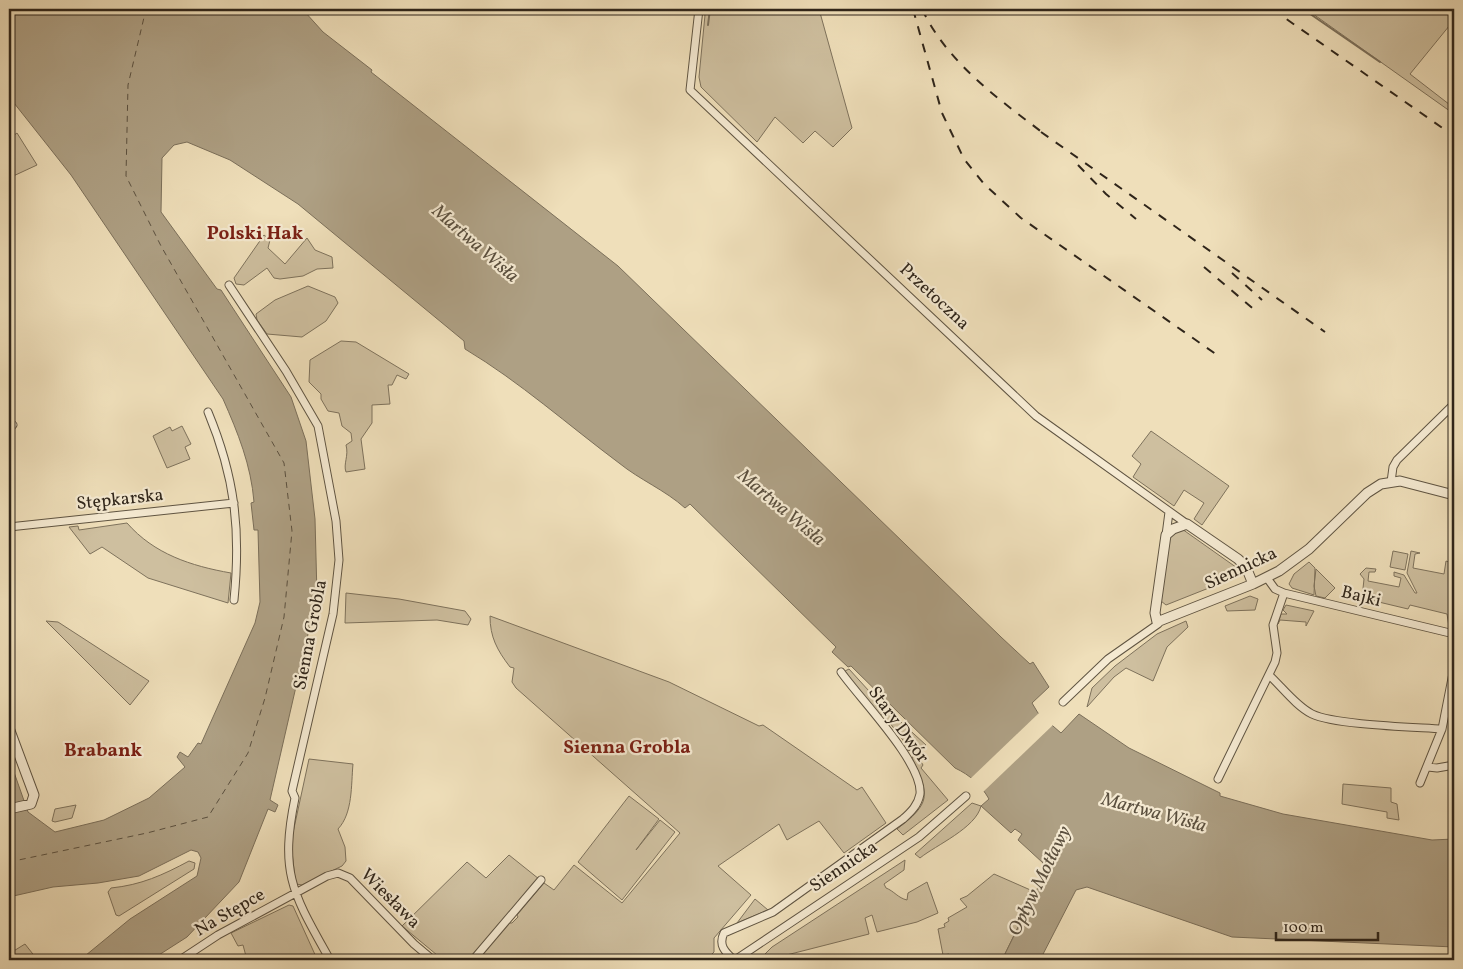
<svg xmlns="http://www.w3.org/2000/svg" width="1463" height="969" viewBox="0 0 1463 969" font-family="Vollkorn,serif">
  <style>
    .green { fill: #cebf9f; stroke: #7e725c }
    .water { fill: #aea084; stroke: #7b6f5a }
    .pier { fill: #efdfba }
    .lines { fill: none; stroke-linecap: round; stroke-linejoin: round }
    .stream { stroke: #7b6f5a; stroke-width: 2 }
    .ferry { stroke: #5b503f; stroke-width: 1; stroke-dasharray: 6 5; stroke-linecap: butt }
    .minor-casing { stroke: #5f5442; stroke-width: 9 }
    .tertiary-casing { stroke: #5f5442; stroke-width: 11 }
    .minor { stroke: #f5ead2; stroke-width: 7 }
    .tertiary { stroke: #f5ead2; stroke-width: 9 }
    .rail { stroke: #2f251a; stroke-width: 2; stroke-dasharray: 9 9; stroke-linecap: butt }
    .labels { text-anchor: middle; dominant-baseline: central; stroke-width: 4.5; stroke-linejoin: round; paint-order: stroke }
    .street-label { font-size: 18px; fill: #2f251a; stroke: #f5ead2 }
    .neighbourhood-label { font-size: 19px; font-weight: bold; fill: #7a1f14; stroke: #f5ead2 }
    .water-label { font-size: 19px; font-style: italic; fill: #5b503f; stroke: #f5ead2 }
  </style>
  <rect width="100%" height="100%" fill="#efdfba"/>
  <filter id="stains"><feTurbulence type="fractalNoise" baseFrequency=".004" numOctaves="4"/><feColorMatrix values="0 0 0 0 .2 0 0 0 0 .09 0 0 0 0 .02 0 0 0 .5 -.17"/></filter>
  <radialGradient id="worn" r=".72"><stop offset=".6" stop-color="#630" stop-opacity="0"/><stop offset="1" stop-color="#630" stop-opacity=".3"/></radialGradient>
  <path class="green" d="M702,9H819L852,128L833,147L815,131L803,143L775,117L757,142L701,87L699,77L705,15L702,14Z
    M1306,9H1454V20L1410,74L1454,108V114Z
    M17,133L37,165L9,178V139Z
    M264,235L270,240L268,248L285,264L307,238L315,250L332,257L333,268L317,269L303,276L280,279L274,278L267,268L244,285L236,284L234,278Z
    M308,286L335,297L338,303L326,321L302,337L267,334L257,320L256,314L275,300Z
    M341,341L356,342L409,374L406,379L397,375L392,385H388L390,404L372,405V423L361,439L365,469L346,472C343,464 349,456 346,445L352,441L351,433L342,426L339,413L328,411L321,399V394L309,382L310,360Z
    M182,426L191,444L185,447L190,459L167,468L153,436L170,427L172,431Z
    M1151,431L1229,486L1202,525L1194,519L1204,503L1184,490L1174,506L1133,477L1141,464L1132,456Z
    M127,523C154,554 191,566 231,573L228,603L148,578L102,547L90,554L69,527L78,526L79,530Z
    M1182,529L1240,570L1229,580L1166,605L1161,601L1169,539L1173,533Z
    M1393,551L1408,554L1405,570L1390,567Z
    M1411,551L1420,553L1415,554L1413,568L1444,574L1446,561L1454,564V629L1449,627L1447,614L1410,605L1408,609L1362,598L1364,579L1360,574L1366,568L1376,569L1375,572H1369L1368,581L1399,587L1401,578L1394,576V572L1404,575L1415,593H1417L1407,573Z
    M1309,562L1315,568L1314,595L1292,588L1289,584L1294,574Z
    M1316,569L1335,588L1325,598L1316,596L1314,586Z
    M346,593L399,599L465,611L471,619L468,625L437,620L345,623Z
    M1250,596L1258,599L1255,610L1227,611L1225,606Z
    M1286,605L1314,611L1306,626V622L1280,620L1278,624L1281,614H1287L1283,610Z
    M490,616L669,682L759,726L763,725L857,790L862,787L886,823L844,853L819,821L787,840L779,824L718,866L751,895L714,938V952L706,960H477L509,923H512L518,917L517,915L544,883L554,890L574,865L622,903L680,833L516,688L512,682L514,668L510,667C497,650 490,637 490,616Z
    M46,621L58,622L149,681L130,705Z
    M1186,621L1188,627L1167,647L1153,681L1126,668L1114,677L1087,707L1092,688L1115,666L1157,634Z
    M849,669L879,702L926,745L921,749L905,751L909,748L883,714L878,717L845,671Z
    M914,755L923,757L920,760L923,765L921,768L948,800L903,835L897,829C931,803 930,796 912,758Z
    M309,759L353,764C351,785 353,813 338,829L345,847L346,861L342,866L302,885L296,884L295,879L291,842Z
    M1343,784L1391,788V802L1397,804L1399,820L1387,818V812L1342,804Z
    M629,796L659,819L636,850L660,820L675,832L622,900L578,862Z
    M972,803L981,806C976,828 936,845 920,858L915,854Z
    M76,805L72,818L55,822L52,821L55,809Z
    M509,855L539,879L470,960H443L402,926L467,862L486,878Z
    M905,860L904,870L884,884L886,888C894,891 898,898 907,900L908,893L927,882L938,913L917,922L877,932L872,915L865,918L869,934L767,960L764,958V955L772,947Z
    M189,861L195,863L194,869L119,916L116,915L108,892L111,888C141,885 163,875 189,861Z
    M994,874L1035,892L1002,960H950L949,954L943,955L938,929L945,927L944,924L949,921L948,918L967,907L960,899L967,896Z
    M755,899L768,910L737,923Z
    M289,905L293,906L317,959L323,960H247L243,945L238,946L231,933Z
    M25,944L36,958L33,960H9L12,952Z"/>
  <path class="water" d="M9,9H305V12L323,32L372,70L371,72L618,266L1001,637L1030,664L1033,662L1049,687L1032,703L1038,713L1061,733L1079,714L1129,748L1220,793V796L1283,814L1432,840L1454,839V947L1232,937L1087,887L1076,890L1040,960H1002L1045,873L1043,863L1018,840L1022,834L1015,829L1011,833L981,806L989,799C981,785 970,775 955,768L851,666L848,667L832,652L836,647L690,504L685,508C665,490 640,480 619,463C568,425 520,382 465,349L464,341L298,204L230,160L187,142L174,145L162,158L161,212L217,289L221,290L291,397L306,441L315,519L317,595L270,800L278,805L275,812L268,809L239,882L187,937L151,960H80L130,919L197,876L201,858L198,852L191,850L139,876L98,883L53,887L9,897V758L28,812L55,832L104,820L149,798L185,767L177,757L180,752L188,757L198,743L201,744L255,623L260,602L258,530H254L251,503L254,502C251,465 238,433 223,399L71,175L14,103H9Z"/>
  <path class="pier" d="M1040,712L1053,725L983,792L970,779Z"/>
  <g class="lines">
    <path class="stream" d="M1303,9L1380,62
      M708,25L710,9"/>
    <path class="ferry" d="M9,862L147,833L208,817L248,753L265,698L284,617L292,531L284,463L161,246L126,176L128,85L146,9"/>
    <g class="minor-casing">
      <path id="minor" d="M699,9L690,90L1036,416L1187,524
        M229,285L286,371L318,426L336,521L339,560L333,614L292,791L295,798C279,875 294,895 330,960
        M208,412C235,477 241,530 234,600
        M9,424L13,425
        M1391,482L1393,467L1397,460L1454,404
        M9,527L234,503
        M1166,535L1169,512
        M1267,578L1275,589L1284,593L1454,634
        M1269,675C1282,687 1296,706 1312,714C1335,725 1413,727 1442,729
        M1063,702L1108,659L1158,624
        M1428,767L1437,768L1454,765
        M1218,779L1275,662L1277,653L1273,625L1284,593
        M1420,783L1442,729L1454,668
        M180,960L218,935L327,876L338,873L350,878L414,944L433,960
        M473,960L541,880
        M734,960C725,952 718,945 724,933L773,912L903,819C911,812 918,805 920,794C923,763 860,699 841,672
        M735,960L919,837L966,796"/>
    </g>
    <g class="tertiary-casing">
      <path id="tertiary" d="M1253,584L1246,567L1238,559L1187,524L1173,529L1166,535L1155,613L1157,622L1253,584L1279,571L1309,549L1367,493L1381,484L1400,481L1454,495
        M9,728L34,795L31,804L9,809"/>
    </g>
    <use href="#minor" class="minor"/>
    <use href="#tertiary" class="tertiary"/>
    <path class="rail" d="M913,9L942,113L964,159L984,184L1021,218L1220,357
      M922,9C948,64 1000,100 1047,136
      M1272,9L1454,136
      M1041,132L1325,332
      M1078,165L1106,194L1136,219
      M1204,267L1257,312
      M1232,273L1262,300"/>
  </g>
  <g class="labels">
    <g class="street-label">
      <text transform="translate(934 297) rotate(43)">Przetoczna</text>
      <text transform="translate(120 500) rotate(-6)">Stępkarska</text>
      <text transform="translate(1241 569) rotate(-25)">Siennicka</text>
      <text transform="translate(1361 597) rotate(14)">Bajki</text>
      <text transform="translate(311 635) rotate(-79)">Sienna Grobla</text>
      <text transform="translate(898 725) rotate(54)">Stary Dwór</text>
      <text transform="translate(844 867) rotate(-34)">Siennicka</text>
      <text transform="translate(390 899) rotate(45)">Wiesława</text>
      <text transform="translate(230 913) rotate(-30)">Na Stępce</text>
    </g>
    <g class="neighbourhood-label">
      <text x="255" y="234">Polski Hak</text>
      <text x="627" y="748">Sienna Grobla</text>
      <text x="103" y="751">Brabank</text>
    </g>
    <g class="water-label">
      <text transform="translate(475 244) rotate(41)">Martwa Wisła</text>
      <text transform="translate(781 508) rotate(40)">Martwa Wisła</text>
      <text transform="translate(1154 813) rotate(15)">Martwa Wisła</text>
      <text transform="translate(1040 881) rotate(-64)">Opływ Motławy</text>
    </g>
  </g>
  <rect width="1463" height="969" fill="none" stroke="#efdfba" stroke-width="30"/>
  <rect x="10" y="10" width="1443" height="949" fill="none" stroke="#2f251a" stroke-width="2.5"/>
  <rect x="15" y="15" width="1433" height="939" fill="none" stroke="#2f251a"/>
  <path d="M1276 932v8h102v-8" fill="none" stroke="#2f251a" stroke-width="2.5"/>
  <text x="1283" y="932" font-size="15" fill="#2f251a" stroke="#f5ead2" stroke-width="4" paint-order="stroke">100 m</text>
  <rect width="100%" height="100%" filter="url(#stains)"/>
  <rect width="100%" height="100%" fill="url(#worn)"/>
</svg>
